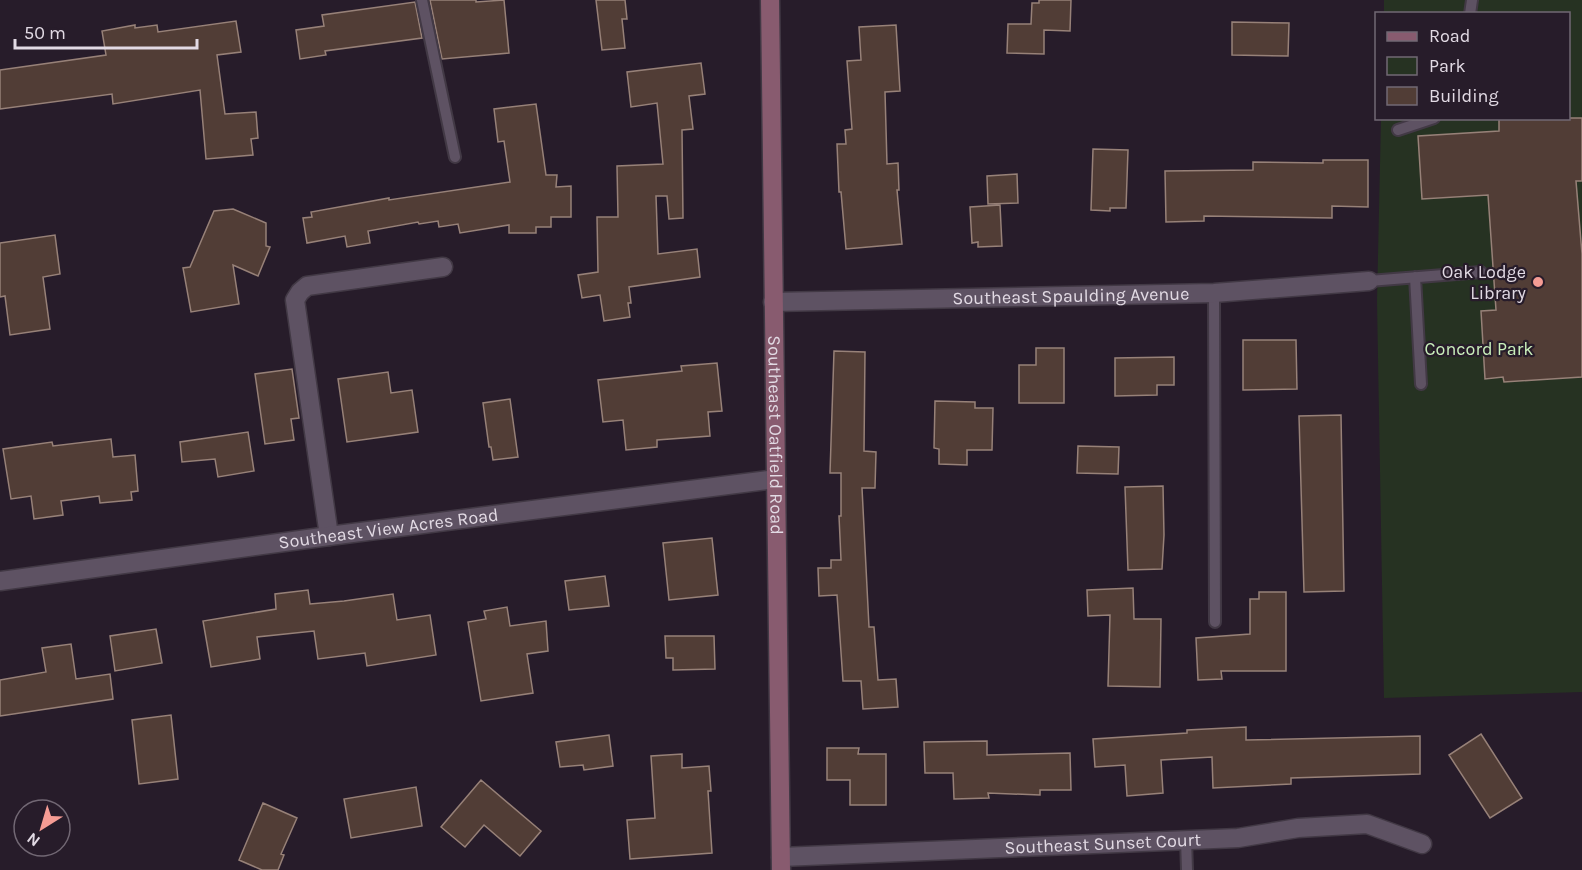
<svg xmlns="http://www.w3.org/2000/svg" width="1582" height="870" viewBox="0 0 1582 870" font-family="Karla,sans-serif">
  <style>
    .green { fill: #263222 }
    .building { fill: #513d36; stroke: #978178; stroke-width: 1.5 }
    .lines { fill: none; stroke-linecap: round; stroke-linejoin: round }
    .service-casing { stroke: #423945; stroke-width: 14 }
    .minor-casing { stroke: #423945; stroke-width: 21 }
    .secondary-casing { stroke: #423945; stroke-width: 21 }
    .service { stroke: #5e5263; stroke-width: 10 }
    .minor { stroke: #5e5263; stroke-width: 18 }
    .secondary { stroke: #885b6f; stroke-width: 18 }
    .poi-dot { fill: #f59c94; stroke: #271c2a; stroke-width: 2 }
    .labels { text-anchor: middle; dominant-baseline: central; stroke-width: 4.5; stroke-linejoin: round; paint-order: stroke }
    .poi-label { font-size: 18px; fill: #e2dae4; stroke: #271c2a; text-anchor: end }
    .street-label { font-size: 18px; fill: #e2dae4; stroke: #271c2a }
    .park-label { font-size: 18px; fill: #c9efbb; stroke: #271c2a }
  </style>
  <rect width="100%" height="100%" fill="#271c2a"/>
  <path class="green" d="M1384,0H1582V692L1384,698L1377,301L1381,119L1568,118V14L1384,13Z"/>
  <path class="building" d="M430,0H476V2L504,0L509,53L442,59Z
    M596,0H625L627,19H622L625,48L602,50Z
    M1039,0H1071L1070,31L1044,30V54L1007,53L1008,24H1031L1032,3H1039Z
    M415,2L422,38L325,51L326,55L300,59L296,30L324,26L322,15Z
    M236,21L241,52L217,55L225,114L256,112L258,138L251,139L253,155L206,159L200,90L113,104L112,94L0,109V70L106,55L102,31L135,25V28L157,25L158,32Z
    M1232,22L1289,23L1288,56L1232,55Z
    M896,25L900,91L885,92L887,164L898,163L899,190H897L902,244L846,249L841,192H839L837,144H846L845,130L852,129L847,61L861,60L859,27Z
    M701,63L705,94L689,96L693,129L682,130L683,218L669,219L667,196H656L658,254L697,249L700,277L629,287L631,303H628L630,317L604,321L600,295L582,298L578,275L598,272L597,217H618L617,166L663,164L657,103L631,107L627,72Z
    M536,104L546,175H557L556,187L571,186V217H551V227H536V233H509V225L460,233L458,224L439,227L438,221L419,224L418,222L368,231L370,243L347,247L345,236L307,243L303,218L312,217L311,212L389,198V200L510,182L504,141L498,142L494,109Z
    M1499,118H1582V181H1576L1582,254V377L1504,382L1503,377L1485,379L1481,311L1496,310L1488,195L1422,199L1418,136L1499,131Z
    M1093,149L1128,150L1126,208H1110V211L1091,210Z
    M1323,160H1368V207L1332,206V218L1204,216V221L1166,222L1165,171L1253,170V162L1323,163Z
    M1017,174L1018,203L988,204L987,176Z
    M1000,205L1002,246L978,247V242L972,243L970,207Z
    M233,209L266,223V246L270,247L258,276L233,265L239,304L191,312L183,268L190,267L214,211Z
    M55,235L60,274L43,277L50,329L10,335L5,296L0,297V243Z
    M1243,340H1296L1297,389L1243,390Z
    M1036,348H1064V403H1019V365H1036Z
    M834,351L865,352L864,451L876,452L875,488H862L869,627H874L878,680L896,679L898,707L863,709L861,681H843L837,595L819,596L818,568H831V560H841L839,516H841V473H830Z
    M1174,357V385H1157V395L1115,396V358Z
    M717,363L722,411L708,412L710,436L657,440V447L626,450L623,420L603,422L598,380L682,371L681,366Z
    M292,369L299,418L291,419L294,440L265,444L255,374Z
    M388,372L391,393L412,390L418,432L347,442L338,379Z
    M510,399L518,457L493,460L491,447H489L483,403Z
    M935,401L975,402V408H993L992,450H967V465L939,464V449L934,448Z
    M1341,415L1344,591L1304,592L1299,416Z
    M248,432L254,471L218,477L215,459L182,462L180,442Z
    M111,439L113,457L135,455L138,491L131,492L132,500L100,503L99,496L61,501L63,515L34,519L31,496L11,499L3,449L52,442L53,446Z
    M1078,446L1119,447L1118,474L1077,473Z
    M1163,486L1164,535L1162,569L1128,570L1125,487Z
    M712,538L718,595L669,600L663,543Z
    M605,576L609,606L569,610L565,581Z
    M1133,588L1134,619H1161L1160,687L1108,686L1110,615L1088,616L1087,590Z
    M308,590L310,604L344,601L393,594L397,620L430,615L436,655L367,666L365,653L318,659L314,631L257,637L260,659L211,667L203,621L276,609L275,594Z
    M1259,592H1286V671H1221L1222,679L1198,680L1196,638L1250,634V599H1259Z
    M507,607L510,626L546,621L548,651L527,654L533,693L481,701L468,622L486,619L484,611Z
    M156,629L162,663L115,671L110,636Z
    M665,636H714L715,669L673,670V658H666Z
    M71,644L76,679L110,674L113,699L0,716V680L46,672L42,648Z
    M171,715L178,779L139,784L132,720Z
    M1246,727V740L1420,736V774L1291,778V784L1213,788L1212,757L1161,760L1163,793L1127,796L1125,765L1095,767L1093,739L1187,733V730Z
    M1481,734L1522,798L1490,818L1449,755Z
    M609,735L613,766L584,770L583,765L560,767L556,742Z
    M987,741V755L1070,753L1071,790H1040V795L988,793L989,798L954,799L953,773H925L924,742Z
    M827,748H859L858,754H886V805H850V780H827Z
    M682,754V768L709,766L711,791H708L712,853L630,859L627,820L655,818L651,756Z
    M481,780L541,831L520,856L484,825L465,847L441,827Z
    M416,787L422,826L351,838L344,799Z
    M263,803L297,818L281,854L284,855L278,870H262L239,860Z"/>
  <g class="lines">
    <g class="service-casing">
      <path id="service" d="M422,0L455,157
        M1470,14L1472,0
        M1398,130L1434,118
        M1415,277L1421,384
        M1369,281L1481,272
        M1214,293L1215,622
        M1186,839L1187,870"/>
    </g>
    <g class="minor-casing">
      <g id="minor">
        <path id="s1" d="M773,302L1214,293L1369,281"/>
        <path d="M329,536L295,300L300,292L307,286L443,267"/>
        <path id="s2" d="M0,581L329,536L776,479"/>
        <path id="s3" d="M781,857L1238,838L1298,828L1367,824L1422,844"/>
      </g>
    </g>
    <g class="secondary-casing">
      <g id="secondary">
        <path id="s4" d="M770,0L781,870"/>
      </g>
    </g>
    <use href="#service" class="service"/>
    <use href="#minor" class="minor"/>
    <use href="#secondary" class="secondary"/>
  </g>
  <circle class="poi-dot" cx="1538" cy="282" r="6"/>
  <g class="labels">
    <g class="poi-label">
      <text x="1526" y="272">Oak Lodge<tspan x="1526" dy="21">Library</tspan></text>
    </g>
    <g class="street-label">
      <text stroke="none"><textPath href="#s1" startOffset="298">Southeast Spaulding Avenue</textPath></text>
      <text stroke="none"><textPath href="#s4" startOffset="435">Southeast Oatfield Road</textPath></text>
      <text stroke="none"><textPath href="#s2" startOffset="392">Southeast View Acres Road</textPath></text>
      <text stroke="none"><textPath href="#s3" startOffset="322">Southeast Sunset Court</textPath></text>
    </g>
    <g class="park-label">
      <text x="1479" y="349">Concord Park</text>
    </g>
  </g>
  <rect x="1375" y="12" width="195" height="108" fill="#271c2a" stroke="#726874" stroke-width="1.5"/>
  <rect x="1387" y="32" width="30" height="9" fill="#885b6f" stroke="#726874" stroke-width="1.5"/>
  <text x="1429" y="42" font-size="18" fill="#e2dae4">Road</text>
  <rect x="1387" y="57" width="30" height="18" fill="#263222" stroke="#726874" stroke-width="1.5"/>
  <text x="1429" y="72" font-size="18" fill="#e2dae4">Park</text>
  <rect x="1387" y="87" width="30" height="18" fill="#513d36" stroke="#726874" stroke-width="1.5"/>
  <text x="1429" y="102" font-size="18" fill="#e2dae4">Building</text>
  <g transform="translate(42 828) rotate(217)"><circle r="28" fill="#271c2a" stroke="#726874" stroke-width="1.5"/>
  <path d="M0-4.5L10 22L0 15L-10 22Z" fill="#f59c94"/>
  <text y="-9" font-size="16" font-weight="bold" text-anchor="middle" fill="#e2dae4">N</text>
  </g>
  <path d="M15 39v9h182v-9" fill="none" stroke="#e2dae4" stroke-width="3"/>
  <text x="24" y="39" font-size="18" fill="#e2dae4" stroke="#271c2a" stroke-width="4.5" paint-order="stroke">50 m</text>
</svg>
